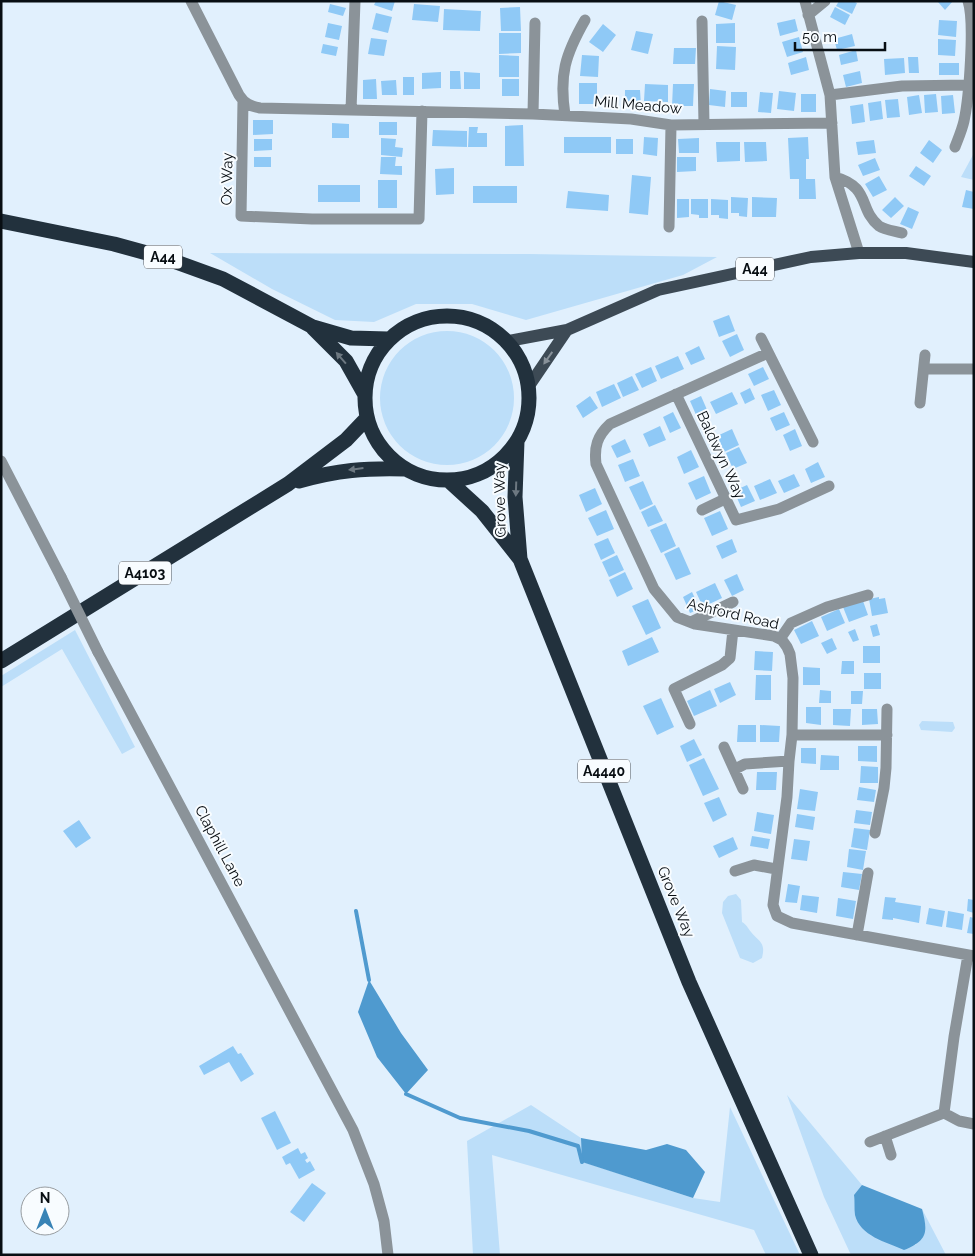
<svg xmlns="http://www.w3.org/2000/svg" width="975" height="1256" viewBox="0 0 975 1256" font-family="Raleway,sans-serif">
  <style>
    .green { fill: #bcdef9 }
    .water { fill: #4f9acf }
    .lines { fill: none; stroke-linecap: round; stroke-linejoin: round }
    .stream { stroke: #4f9acf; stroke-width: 4 }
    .building { fill: #8fc9f6 }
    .minor { stroke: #8b9399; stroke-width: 11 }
    .major { stroke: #3d4a55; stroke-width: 12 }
    .highway { stroke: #22313d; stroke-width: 15 }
    .minor-bridge { stroke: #8b9399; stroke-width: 11 }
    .oneway { fill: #6d7881 }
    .oneway2 { fill: #889199 }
    .labels { text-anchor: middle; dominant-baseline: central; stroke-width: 4; stroke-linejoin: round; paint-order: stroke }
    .shield { fill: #f8fcff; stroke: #50555a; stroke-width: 1 }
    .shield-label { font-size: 14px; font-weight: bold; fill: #080e13 }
    .street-label { font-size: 15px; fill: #080e13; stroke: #f8fcff }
  </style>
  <rect width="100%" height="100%" fill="#e1f0fd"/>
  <path class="green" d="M974,153V180L961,177Z
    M210,253L529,254L717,257L683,275L526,320L472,304H416L374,322L335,320L272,289Z
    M380 398a67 67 0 1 1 134 0a67 67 0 1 1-134 0Z
    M75,630L135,747L122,754L62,649L1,687V676Z
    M922,721L953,722L955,728L952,732L921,730L919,725Z
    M736,894L741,900L742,922C747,925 747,927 751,932C759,942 766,942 762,958L753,963L740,958L722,913L723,902L728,896Z
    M787,1095L862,1185V1228L916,1245L922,1209L946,1255H851L824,1197Z
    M531,1105L581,1138L583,1162L693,1198L720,1202L730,1107L800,1255H766L754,1230L492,1155L500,1255H473L467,1141Z"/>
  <path class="water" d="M369,980L401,1033L428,1070L406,1094L377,1057L358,1012Z
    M581,1138L646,1150L667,1144L686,1150L705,1172L693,1198L582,1162Z
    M862,1185L922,1209C928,1232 928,1240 904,1250C886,1242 860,1236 855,1215C854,1208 855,1201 854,1195Z"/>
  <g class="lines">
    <path class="stream" d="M356,911L369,980
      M406,1094L460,1118L529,1131L578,1146L582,1162"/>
  </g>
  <path class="building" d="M376,1H395L392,11L374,5Z
    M719,1L736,5L732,20L715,15Z
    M839,1H853L857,3L852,14L836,6Z
    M939,1H953L945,10L938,2Z
    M330,4L346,8L343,16L328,12Z
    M414,4L440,6L438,22L412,20Z
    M520,7L521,31H501L500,8Z
    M835,7L850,15L845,25L830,17Z
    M444,9L481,11L480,31L443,30Z
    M376,13L392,17L388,33L372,29Z
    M795,19L798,31L780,36L777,23Z
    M939,20L957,21L956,37L938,35Z
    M328,23L342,26L339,40L325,37Z
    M735,23V43H716V24Z
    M603,24L616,35L603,52L589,42Z
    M636,31L653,34L648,54L631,50Z
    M499,33H521V53L499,54Z
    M852,34L855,46L837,50L834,39Z
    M799,37L803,52L787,57L782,42Z
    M371,38L387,40L384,56L368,54Z
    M938,39L956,40L955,56L938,55Z
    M323,44L338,47L336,56L321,53Z
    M717,46L736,47L735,70L716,69Z
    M674,48H696L695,64H673Z
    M856,50L858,61L841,65L839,55Z
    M499,55L519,56V77H499Z
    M582,55L599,56L598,77L580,76Z
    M806,57L809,70L791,75L788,63Z
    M908,57H918L919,73H909Z
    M904,58L905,73L885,75L884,59Z
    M939,63H959V75H939Z
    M450,71H460L461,89H450Z
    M860,71L862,83L846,87L843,75Z
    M441,72V88L422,89V73Z
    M464,72L480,73V89H464Z
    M403,77H414V95H403Z
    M376,79L377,99H363V80Z
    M502,79H519V96H502Z
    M396,80L397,95H382L381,81Z
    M579,83H597V104H579Z
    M645,84L668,85V102L644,101Z
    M673,84H694L693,106H672Z
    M710,89L726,91L725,107L709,105Z
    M625,90H640L641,106L625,107Z
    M779,91L796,93L794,111L777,109Z
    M731,92H747V107H731Z
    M760,92L773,93L771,113L758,112Z
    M801,94H816V112H801Z
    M936,94L938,112L925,113L924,95Z
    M919,95L922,113L909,115L907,97Z
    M953,95L955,113L942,114L941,96Z
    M898,99L900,117L887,118L885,100Z
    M881,101L883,119L870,121L868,103Z
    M863,104L865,122L852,124L850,106Z
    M253,120H273V134L253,135Z
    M379,122H397V135H379Z
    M332,123L349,124V138H332Z
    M523,125L524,166H505V126Z
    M469,127H478L477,133H487V147H468Z
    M433,130L467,131V147L432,146Z
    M564,137H611V153H564Z
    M644,137L658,138L657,156L643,154Z
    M808,137L809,159H806V179H815L816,199H799V179H790L788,138Z
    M381,138L396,139L395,147L403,148L402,157L381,155Z
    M699,138V153H679L678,139Z
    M254,139H272V150L254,151Z
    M616,139H633V154H616Z
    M874,140L876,153L858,155L856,142Z
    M929,140L942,150L933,163L920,153Z
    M716,142H740V161L717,162Z
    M744,142H766L767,161L745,162Z
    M254,157H271V167H254Z
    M381,157H396L395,166H402V175L380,174Z
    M677,157H696V171L677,172Z
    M875,158L880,170L863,176L858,165Z
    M916,166L931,176L924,186L909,176Z
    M454,168V194L436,195L435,169Z
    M632,175L651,177L648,215L629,213Z
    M879,176L887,190L873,197L865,184Z
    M378,180H397V208H378Z
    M318,185H360V202H318Z
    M473,186H517V203H473Z
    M966,190L974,192V209L962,207Z
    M568,191L609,195L608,211L566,208Z
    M731,197L748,198L747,217L739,216V213H731Z
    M752,197L777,198L776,217H752Z
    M895,197L904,206L891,218L882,210Z
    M677,199H689V217L677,218Z
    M691,199H708V218H699V215L691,214Z
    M711,199L728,200V219L719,218V215H711Z
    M908,207L919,212L912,229L900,224Z
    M729,315L735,331L719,337L713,321Z
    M737,334L744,350L730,357L722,341Z
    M699,346L705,359L691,365L685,353Z
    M678,356L684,369L661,379L655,366Z
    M651,367L657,381L642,388L635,374Z
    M763,367L769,379L754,386L748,374Z
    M632,376L639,390L623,397L617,383Z
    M614,384L621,398L602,407L596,392Z
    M750,388L755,399L745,404L740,393Z
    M774,390L781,405L768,411L761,395Z
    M732,392L738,404L716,414L710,402Z
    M590,396L598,408L583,418L576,406Z
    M701,396L708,412L697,417L690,401Z
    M673,412L681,428L670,433L663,417Z
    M784,412L790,425L776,431L770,418Z
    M660,426L666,440L649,447L643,434Z
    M732,429L739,445L724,452L717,436Z
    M795,429L802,446L790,451L783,435Z
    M625,439L631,452L617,458L611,446Z
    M739,447L747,463L733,469L726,453Z
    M691,450L699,467L684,474L677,457Z
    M633,459L640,476L625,482L618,465Z
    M818,462L825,477L811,483L805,469Z
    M794,474L800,486L784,493L778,481Z
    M704,476L711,493L696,500L688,483Z
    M770,479L777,493L760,500L754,486Z
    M643,481L653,504L640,510L629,487Z
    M747,485L755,501L741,507L734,491Z
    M595,488L602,504L586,512L579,495Z
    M655,505L663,521L648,527L641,512Z
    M606,510L614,529L597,536L588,518Z
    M720,511L728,529L712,536L704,518Z
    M666,523L676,546L661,553L650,530Z
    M608,538L615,553L601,560L594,544Z
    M732,539L737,552L722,559L716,546Z
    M679,547L691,574L676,580L664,554Z
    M617,555L624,570L609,577L602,562Z
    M625,572L633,589L617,597L609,580Z
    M737,574L744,590L732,596L724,580Z
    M715,583L722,598L703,607L696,592Z
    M692,592L700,609L690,613L683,597Z
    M879,597V599L885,598L888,613L872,616L869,599Z
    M648,599L661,628L646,635L632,606Z
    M863,601L868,615L849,622L843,607Z
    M839,609L845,623L827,631L821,617Z
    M812,621L819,636L801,644L794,630Z
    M877,624L880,635L873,637L870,626Z
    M855,629L859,640L853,642L848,632Z
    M652,637L659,652L628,666L622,651Z
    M832,638L837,649L827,654L821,643Z
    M863,646H880V663H863Z
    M755,651L773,652L772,671L754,670Z
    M842,661H854V674H841Z
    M803,667L820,668V685H803Z
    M864,673H881V689H864Z
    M756,675H771V700H755Z
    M730,682L736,695L720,703L714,689Z
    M710,690L717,706L694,716L687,701Z
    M820,690L831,691V703H819Z
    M851,691H863L862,704H851Z
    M661,698L674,727L657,735L643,706Z
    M806,707H821V725L806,723Z
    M833,709H851L850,726L833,725Z
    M862,709H877L878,724L862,725Z
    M738,725H756V742H737Z
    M760,725L780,726L779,742H760Z
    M694,739L702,755L687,762L680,746Z
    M858,746H877V762L858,761Z
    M801,748H816V764L801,763Z
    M821,755L839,756V770H820Z
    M704,758L719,789L703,796L689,765Z
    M861,766L878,767V783H860Z
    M757,772H777L776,790H756Z
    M859,787L876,790L874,802L857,800Z
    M800,789L818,792L815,811L797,809Z
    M719,797L727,815L713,822L704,803Z
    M856,810L872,812L870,825L854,823Z
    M757,812L774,815L771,834L754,831Z
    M797,814L815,817L813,830L795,827Z
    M79,820L91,838L76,848L63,831Z
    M854,828L870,830L867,850L851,847Z
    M752,836L770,839L768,849L750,846Z
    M733,837L738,849L719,858L713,846Z
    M794,839L810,841L807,861L791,859Z
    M849,849L866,851L863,870L847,867Z
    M843,872L862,874L859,890L841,887Z
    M788,884L800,886L797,903L785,902Z
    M802,895L819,897L817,913L800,910Z
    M885,897L896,898L895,902L921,906L919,923L893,918V920L882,919Z
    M838,898L856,901L853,919L836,916Z
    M968,899L974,900V913L967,911Z
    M929,908L945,911L942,927L926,924Z
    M948,911L964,914L962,930L946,927Z
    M970,917L974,918V934L967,933Z
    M233,1046L238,1054L241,1053L254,1074L241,1082L229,1062L204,1075L199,1066Z
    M275,1111L291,1143L277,1150L261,1118Z
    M298,1148L301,1154L305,1152L308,1158L305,1160L307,1163L310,1161L315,1170L299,1179L290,1163L286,1165L282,1157Z
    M312,1183L326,1193L304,1222L290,1212Z"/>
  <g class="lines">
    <path class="minor" d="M191,1L239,95C245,104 250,106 260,108L533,114L631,119L671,125L832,123
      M805,1L830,95L835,177L859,253
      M808,15L825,1
      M702,21L704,124
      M830,95L902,86L968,85
      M243,101L241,216L312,219H419L422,111
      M351,110L355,1
      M533,114L535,23
      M565,115C559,75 565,55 585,20
      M955,147C958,139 962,130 964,121C969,98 975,22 968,1
      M835,177C871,187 858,209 879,226C885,230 895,231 902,233
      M669,227L671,125
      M761,338L813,442
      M768,353L610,424C597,436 594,447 596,464L654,589L677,617L695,624L774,636L782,640L787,647L790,654L793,678L792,735L789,761L787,797L773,905L777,916L792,923L974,956
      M924,369H974
      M676,394L736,520L779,509L829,486
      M920,403L925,355
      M1,461L61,577
      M702,510L725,499
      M691,622L733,602
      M780,639L791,623L827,607L868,595
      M98,652L353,1130L374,1184L384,1221L388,1255
      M690,724L674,689L722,665L730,658L733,630
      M792,735H887
      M724,747L743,789
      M735,769L745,764L789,761
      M875,833L884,788L886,768L887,709
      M735,871L754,865L776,869
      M857,935L868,873
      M944,1113L954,1037L968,955
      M944,1113L959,1121L974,1124
      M885,1136L891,1155
      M870,1142L944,1113"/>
    <path class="major" d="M508,341L567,330L658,290L811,257L859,253H906L974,262
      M529,386L567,330"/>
    <path class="highway" d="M1,221L114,244L165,258L223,279L313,327L351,338L388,339
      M365 398a82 82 0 1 1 164 0a82 82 0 1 1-164 0Z
      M313,328L346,361L364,393
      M517,441L515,497L520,559
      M448,480L482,511L520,559L689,982L811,1255
      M299,481C338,470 365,468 405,469
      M1,661L288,484L346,440L367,418"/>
    <path class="minor-bridge" d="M61,577L98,652"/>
  </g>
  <defs><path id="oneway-solid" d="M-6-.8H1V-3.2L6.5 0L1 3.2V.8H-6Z" transform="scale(1.25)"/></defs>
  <g class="oneway">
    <use href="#oneway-solid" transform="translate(341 358) rotate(-131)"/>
    <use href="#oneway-solid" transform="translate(356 469) rotate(173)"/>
    <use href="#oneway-solid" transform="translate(516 489) rotate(92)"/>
  </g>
  <use class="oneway2" href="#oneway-solid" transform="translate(548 358) rotate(125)"/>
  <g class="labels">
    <g class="shield">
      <rect x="144" y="245.5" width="38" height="23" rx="4"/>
      <rect x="736" y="257.5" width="38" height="23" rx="4"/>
      <rect x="119" y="561.5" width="52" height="23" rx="4"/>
      <rect x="578" y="759.5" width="52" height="23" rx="4"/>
    </g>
    <g class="shield-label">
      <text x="163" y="257">A44</text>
      <text x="755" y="269">A44</text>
      <text x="145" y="573">A4103</text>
      <text x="604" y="771">A4440</text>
    </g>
    <g class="street-label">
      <text transform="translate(638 105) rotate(5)">Mill Meadow</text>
      <text transform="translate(227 179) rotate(-89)">Ox Way</text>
      <text transform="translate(721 455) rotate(65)">Baldwyn Way</text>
      <text transform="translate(500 500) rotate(-91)">Grove Way</text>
      <text transform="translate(733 614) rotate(13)">Ashford Road</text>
      <text transform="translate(220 846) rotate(62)">Claphill Lane</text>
      <text transform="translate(676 902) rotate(68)">Grove Way</text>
    </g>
  </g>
  <rect width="975" height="1256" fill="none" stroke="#080e13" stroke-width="5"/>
  <g transform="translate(45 1211)"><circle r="24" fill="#f8fcff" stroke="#989da1"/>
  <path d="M0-4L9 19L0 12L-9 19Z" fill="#3883b6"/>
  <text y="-8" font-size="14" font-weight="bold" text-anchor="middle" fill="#080e13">N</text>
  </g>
  <path d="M795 42v8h90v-8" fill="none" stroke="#080e13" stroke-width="2.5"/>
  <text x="802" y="42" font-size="15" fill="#080e13" stroke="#f8fcff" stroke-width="4" paint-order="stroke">50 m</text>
</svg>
